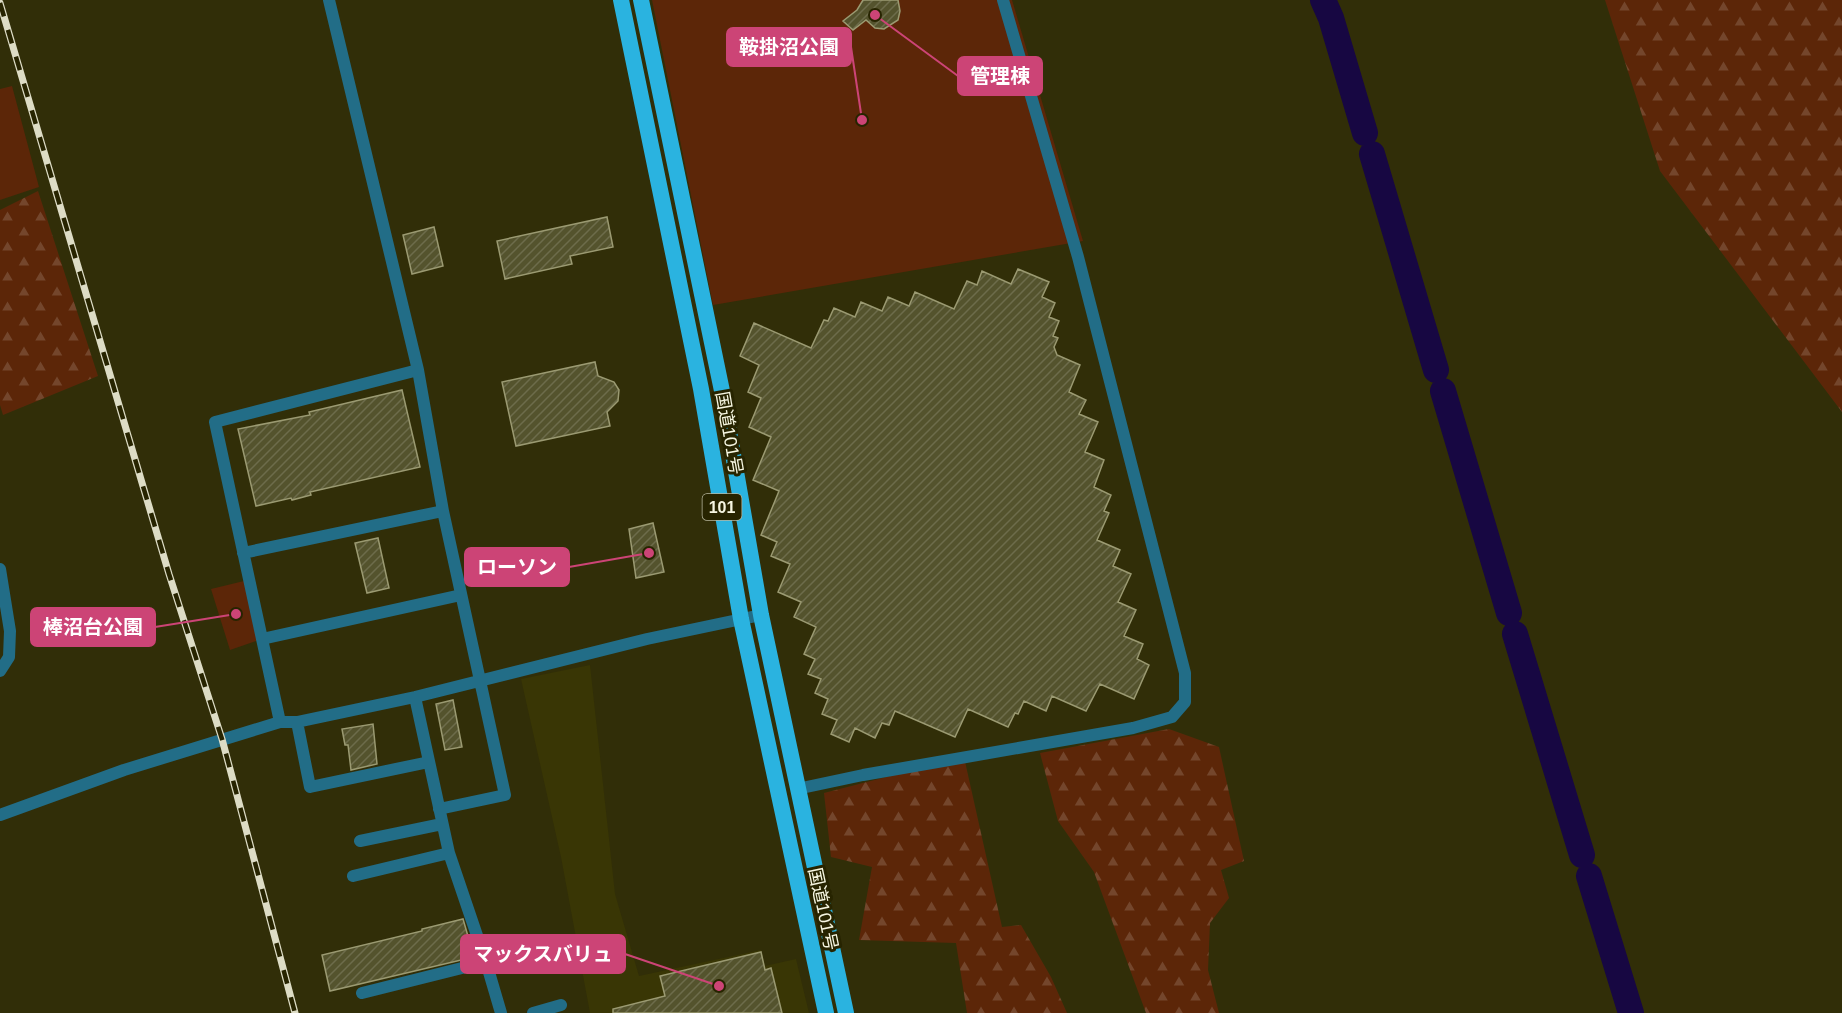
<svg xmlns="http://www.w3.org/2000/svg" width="1842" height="1013" viewBox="0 0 1842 1013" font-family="Arial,'Noto Sans JP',sans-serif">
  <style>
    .built { fill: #393605 }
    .forest { fill: url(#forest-firs) }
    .park { fill: #5c2608 }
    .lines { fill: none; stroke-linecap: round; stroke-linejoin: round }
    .river { stroke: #170742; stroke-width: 26 }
    .building { fill: url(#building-hatch); stroke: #9b9a72; stroke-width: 1.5 }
    .minor { stroke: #226d87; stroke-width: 12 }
    .trunk { stroke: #2ab3e0; stroke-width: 16 }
    .rail-casing { stroke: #dddcc5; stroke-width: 7 }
    .rail { stroke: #272400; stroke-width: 4.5; stroke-dasharray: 14; stroke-linecap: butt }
    .labels { text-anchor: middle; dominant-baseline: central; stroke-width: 6; stroke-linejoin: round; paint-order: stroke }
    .shield { fill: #272400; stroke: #b8b79e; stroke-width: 1.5 }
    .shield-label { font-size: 16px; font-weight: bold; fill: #f6f6e1 }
    .street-label { font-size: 18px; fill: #f6f6e1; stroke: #272400 }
    .leader { fill: none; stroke: #cc4476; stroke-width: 2 }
    .callout-dot { fill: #cc4476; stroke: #272400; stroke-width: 2 }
    .callout { fill: #cc4476; stroke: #cc4476; stroke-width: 2 }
    .callout-label { font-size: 20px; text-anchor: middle; font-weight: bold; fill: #fff }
  </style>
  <defs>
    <pattern id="forest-firs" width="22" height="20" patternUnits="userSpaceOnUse" patternTransform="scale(1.5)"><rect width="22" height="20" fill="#5c2608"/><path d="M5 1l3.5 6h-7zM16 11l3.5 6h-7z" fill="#74462c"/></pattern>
    <pattern id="building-hatch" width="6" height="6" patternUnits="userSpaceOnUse" patternTransform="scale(1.5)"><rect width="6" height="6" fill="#54532d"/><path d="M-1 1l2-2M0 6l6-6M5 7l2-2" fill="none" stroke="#6d6c4b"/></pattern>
  </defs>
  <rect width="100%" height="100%" fill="#312e08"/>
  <path class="built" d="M590,665L615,894L639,976L761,950L765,966L796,959L809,1013H590L561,857L521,679Z"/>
  <path class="forest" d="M1605,0H1842V412L1660,171Z
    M38,191L98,376L3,415L0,405V210Z
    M1169,729L1219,747L1244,861L1221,870L1229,898L1210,923L1208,970L1219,1013H1146L1094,872L1058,821L1040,753Z
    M964,757L1002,927L1021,925L1051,977L1067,1013H967L956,943L859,940L872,867L831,857L824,793Z"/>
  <path class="park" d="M652,0H1012L1083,241L713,305Z
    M12,86L39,187L0,200V89Z
    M244,581L259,640L230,650L211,589Z"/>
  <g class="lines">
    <path class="river" d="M1323,0L1331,18L1365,133
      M1372,154L1436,370
      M1443,391L1509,613
      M1515,634L1582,855
      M1589,876L1631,1013"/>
  </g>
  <path class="building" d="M863,0H898L900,11L898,20L884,29L875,28L866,20L853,30L843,21L857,10Z
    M607,217L613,247L570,256L572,264L505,279L497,241Z
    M434,227L443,266L412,274L403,235Z
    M1018,269L1049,282L1042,297L1055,303L1049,317L1059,321L1053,336L1058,338L1054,347L1057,355L1080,365L1069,392L1086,400L1079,414L1098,422L1085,452L1104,460L1094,487L1111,495L1104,511L1109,513L1097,540L1120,550L1113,566L1131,574L1118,602L1136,610L1124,636L1143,644L1137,659L1149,665L1134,699L1100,684L1086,711L1052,696L1046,711L1024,701L1018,714L1015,713L1008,727L968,709L955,737L895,711L889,725L882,723L875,738L855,728L849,742L831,734L837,720L822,714L828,699L815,693L821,679L808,674L815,659L804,654L816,627L794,617L801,602L778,592L790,564L771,556L777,542L761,535L779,491L753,480L771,437L749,427L761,398L748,392L759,365L740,356L754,323L811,348L824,320L828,321L834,308L855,317L861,302L882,311L888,297L909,306L915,292L954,309L967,281L977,285L982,271L1011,284Z
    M595,362L598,376L614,382L619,390L618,401L607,412L610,426L516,446L502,382Z
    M402,390L420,467L310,492L311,495L292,500L291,498L256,506L238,429L310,415L309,412Z
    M653,523L664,572L636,578L629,529Z
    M378,538L389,588L367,593L355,543Z
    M453,700L462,747L445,750L436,704Z
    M373,724L377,764L351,770L348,745H345L342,729Z
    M463,919L474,957L330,991L322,955L422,931V929Z
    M761,952L765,970L771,968L782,1013H613V1009L665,996L660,976Z"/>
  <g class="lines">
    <path class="minor" d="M329,0L418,370L443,511L505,795L439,809
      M243,553L443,511
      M0,569L10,631L9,657L0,671
      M262,639L461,595
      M415,697L449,853L486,962L501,1013
      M280,722L215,422L418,370
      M297,722L310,787L429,762
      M797,789L863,775L1133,728L1172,717L1185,702V673L1078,257L1003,0
      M0,815L124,770L280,722H297L415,697L647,639L761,615
      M360,841L442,824
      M353,876L449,853
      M362,993L486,962
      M533,1013L561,1005"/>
    <path class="trunk" d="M621,0L701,389L741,619L826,1013
      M641,0L722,391L761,615L846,1013"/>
    <g class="rail-casing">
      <path id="rail" d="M0,3L169,574L222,739L295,1013"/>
    </g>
    <use href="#rail" class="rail"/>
  </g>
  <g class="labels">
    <rect class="shield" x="702.5" y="494" width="39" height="26" rx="4.5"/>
    <g class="shield-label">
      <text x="722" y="507">101</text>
    </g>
    <g class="street-label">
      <text transform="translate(729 433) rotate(80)">国道101号</text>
      <text transform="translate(823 909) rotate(78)">国道101号</text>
    </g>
  </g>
  <path class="leader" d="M862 120L851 47M875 15L958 76M649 553L569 567M236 614L155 627M719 986L625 954"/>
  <g class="callout-dot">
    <circle cx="862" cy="120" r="6"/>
    <circle cx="875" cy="15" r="6"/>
    <circle cx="649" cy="553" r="6"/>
    <circle cx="236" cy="614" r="6"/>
    <circle cx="719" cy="986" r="6"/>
  </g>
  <g class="callout">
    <rect x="727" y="28" width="124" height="38" rx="6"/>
    <rect x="958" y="57" width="84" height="38" rx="6"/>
    <rect x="465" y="548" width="104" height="38" rx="6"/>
    <rect x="31" y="608" width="124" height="38" rx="6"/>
    <rect x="461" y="935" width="164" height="38" rx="6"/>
  </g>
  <g class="callout-label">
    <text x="789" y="54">鞍掛沼公園</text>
    <text x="1000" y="83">管理棟</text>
    <text x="517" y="574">ローソン</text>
    <text x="93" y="634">棒沼台公園</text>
    <text x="543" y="961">マックスバリュ</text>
  </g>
</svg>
